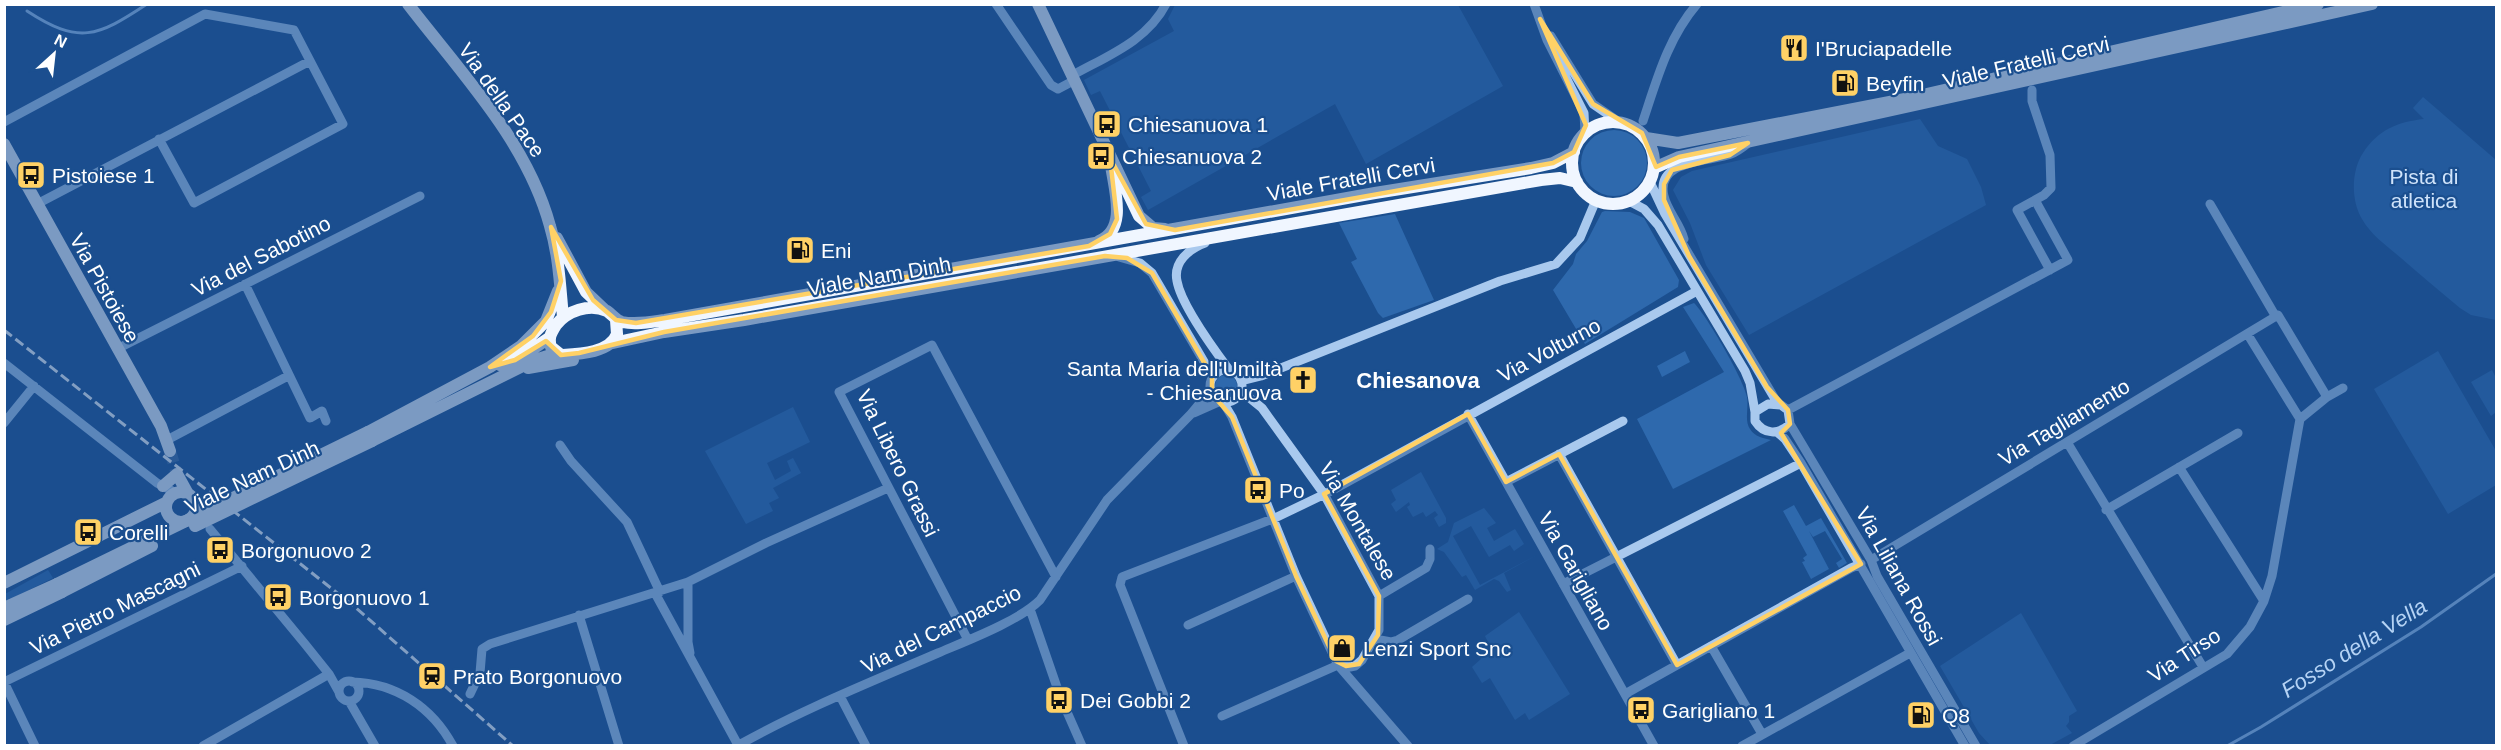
<svg xmlns="http://www.w3.org/2000/svg" width="2501" height="750" viewBox="0 0 2501 750" font-family="Arial,sans-serif">
  <style>
    .green { fill: #2e69ad }
    .lines { fill: none; stroke-linecap: round; stroke-linejoin: round }
    .stream { stroke: #9cc4f0; stroke-width: 3 }
    .major-tunnel { stroke: #3d69a0; stroke-width: 12; stroke-dasharray: 12 6; stroke-linecap: butt }
    .minor { stroke: #a9c9ee; stroke-width: 9 }
    .major { stroke: #f0f6ff; stroke-width: 12 }
    .rail { stroke: #fff; stroke-width: 3; stroke-dasharray: 10 4.5; stroke-linecap: butt }
    .major-bridge { stroke: #f0f6ff; stroke-width: 12 }
    .marked { fill: none; stroke: #ffd166; stroke-width: 4.5; stroke-linejoin: round }
    .labels { text-anchor: middle; dominant-baseline: central; stroke-width: 4.5; stroke-linejoin: round; paint-order: stroke }
    .poi-label { font-size: 21px; fill: #fff; stroke: #1b4f8f; text-anchor: start }
    .street-label { font-size: 21px; fill: #fff; stroke: #1b4f8f }
    .park-label { font-size: 21px; fill: #cfe3fa; stroke: #1b4f8f }
    .neighbourhood-label { font-size: 22px; font-weight: bold; fill: #fff; stroke: #1b4f8f }
    .water-label { font-size: 22px; font-style: italic; fill: #b5d3f5; stroke: #1b4f8f }
  </style>
  <rect width="100%" height="100%" fill="#1b4f8f"/>
  <path class="green" d="M1458,5L1503,86L1366,164L1335,104L1148,210L1141,197L1151,191L1100,91L1091,95L1084,80L1174,31L1168,19L1175,5Z
    M2423,97L2496,160V320L2471,315L2460,308C2440,291 2420,275 2401,258C2387,246 2371,235 2362,219C2351,201 2351,171 2363,153C2378,130 2397,122 2424,119L2413,108Z
    M1920,119L1938,146L1967,159L1981,187L1986,205L1749,335L1706,265L1690,223L1673,190L1681,177L1692,171Z
    M1581 163a33 33 0 1 1 66 0a33 33 0 1 1-66 0Z
    M1605,211L1630,212L1644,218L1679,280L1678,287L1585,344L1553,290L1573,264L1576,254L1587,241L1602,212Z
    M1395,214L1434,300L1383,318L1378,313L1351,262L1357,259L1339,223Z
    M1694,303C1707,316 1744,380 1747,397C1749,408 1744,420 1750,429C1755,437 1763,438 1771,440L1673,489L1637,419L1724,372L1683,307Z
    M1685,351L1690,362L1662,377L1657,366Z
    M2438,351L2496,451V485L2448,514L2374,389Z
    M2492,370L2496,378V412L2491,416L2471,382Z
    M1215 386a11 11 0 1 1 22 0a11 11 0 1 1-22 0Z
    M793,407L810,442L767,463L775,480L791,471L787,461L793,458L801,473L773,488L779,498L769,503L773,511L746,524L705,451Z
    M1421,472L1446,518V523L1439,527L1434,518L1438,515L1435,511L1426,517L1423,512L1413,517L1407,507L1410,505L1409,502L1396,512L1391,504L1396,500L1391,490Z
    M1794,505L1806,526L1821,518L1847,563L1839,568L1836,563L1842,559L1825,531L1813,537L1809,531L1829,569L1811,579L1802,562L1805,561L1803,558L1807,555L1783,511Z
    M1484,508L1496,523L1487,528L1494,541L1515,529L1524,544L1514,551L1510,545L1489,557L1471,526L1453,536L1480,585L1537,555L1504,573L1511,590L1507,592L1499,581L1494,579L1475,590L1466,575L1462,577L1444,552L1437,549L1448,542L1454,523Z
    M48,570L53,578L5,602V594Z
    M1519,612L1570,694L1529,720L1525,713L1515,720L1490,678L1482,683L1472,667L1481,659L1479,655L1491,648L1485,636Z
    M2021,613L2077,711L2069,716V722L2066,726L2072,733L2050,745H1990L1979,733L1940,666Z"/>
  <g class="lines">
    <path class="stream" d="M27,11C79,45 97,37 147,4
      M2227,746L2261,727L2421,627L2496,574"/>
    <path class="major-tunnel" d="M170,451L177,474"/>
    <path class="minor" d="M996,4L1051,85L1058,89L1075,80
      M1534,4L1547,40L1584,113L1585,133
      M1551,36L1593,104L1619,122
      M1073,75C1107,56 1147,41 1166,4
      M2032,90V101L2050,155L2051,188L2044,195L2017,210L2050,270
      M1643,121C1657,79 1668,38 1697,4
      M4,122L205,14L294,30L343,124L194,203L159,139
      M1650,182L1665,214L1778,404
      M1629,201L1644,209L1658,225L1745,371L1750,383L1755,412
      M37,204L310,61
      M2210,204L2276,317
      M1684,239C1680,223 1667,211 1664,196C1655,159 1710,162 1731,154C1737,152 1742,148 1747,144
      M1205,243C1189,249 1173,262 1177,281C1181,304 1215,351 1230,371
      M1119,257L1140,263L1152,273L1213,377
      M245,284L310,418L322,411L326,421
      M2248,335L2300,419
      M117,349L420,196
      M4,363L157,483L176,493
      M1210 386a16 16 0 1 1 32 0a16 16 0 1 1-32 0Z
      M1241,381L1261,376L1500,281L1556,264L1580,238L1596,200
      M1241,391L1262,408L1324,494L1379,596V630L1362,660L1355,666L1350,667L1336,661
      M2327,397L2343,388
      M1223,402L1232,417L1296,576L1338,665L1408,746
      M1768,404L1781,405L1788,410L1790,424C1779,435 1764,435 1755,421V412Z
      M1788,410L2068,260L2035,200
      M1194,413L1221,401
      M1468,414L1654,746
      M4,423L34,386
      M1790,424L1871,560L1877,576L1976,746
      M1777,432L1785,439L1801,463L1965,746
      M167,440L288,376
      M2067,442L2203,667
      M560,445L571,461L627,522L660,592
      M1559,454L1677,665
      M2179,467L2264,601
      M1506,482L1623,421
      M2106,510L2238,433
      M210,529L305,644L329,674L339,692
      M1871,560L2278,315L2327,397L2300,419
      M688,582V642L690,653
      M1563,584L1801,463
      M655,593L738,745
      M1379,596L1426,568L1430,559V549
      M1030,609L1060,696L1082,746
      M579,615L619,746
      M1188,625L1296,576
      M1375,639L1391,642L1398,640L1468,599
      M968,640L839,392L932,345L1056,577
      M1711,646L1762,734
      M339 691a10 10 0 1 1 20 0a10 10 0 1 1-20 0Z
      M4,682L242,566
      M4,682L35,746
      M352,682C396,683 432,707 453,746
      M470,694L480,673L482,649L490,644L688,582L766,543L888,488
      M1625,694L1851,568L1861,564
      M840,696L866,746
      M349,701L375,746
      M1222,716L1338,665
      M203,746L329,674
      M737,746C801,710 871,682 938,653C966,641 1019,621 1040,600L1107,500L1191,414L1211,390
      M1184,746L1120,585L1122,577L1275,518L1329,492L1697,291
      M1742,746L1910,653
      M2073,746L2227,654L2250,627L2264,601L2272,576L2300,419"/>
    <path class="major" d="M408,4C461,73 527,141 550,226C559,256 560,286 563,317
      M1038,4L1139,216L1153,228L1165,229
      M1572 163a41 41 0 1 1 82 0a41 41 0 1 1-82 0Z
      M1646,138L1678,143L1905,99L2318,4
      M4,144L161,426L170,451
      M1654,168L1679,157L2372,4
      M557,238L586,292L605,310
      M1099,241C1128,229 1114,189 1111,165
      M616,320L617,334C610,353 579,354 561,355L551,347C548,338 551,333 556,325C567,311 589,303 607,311C613,315 615,320 622,322C636,325 651,322 665,320L1375,193L1531,168L1553,163L1574,152
      M613,343L664,332L744,320L1541,180L1560,178L1577,182
      M500,365L521,357L549,338
      M528,368L573,360
      M368,432L490,367L521,346L546,321L558,291
      M372,441L535,360L557,353
      M177,474L188,494
      M163,486L177,474
      M166 507a15 15 0 1 1 30 0a15 15 0 1 1-30 0Z
      M4,583L167,502
      M4,608L57,584
      M4,620L62,592"/>
    <path class="rail" d="M4,330L355,607L513,746"/>
    <path class="major-bridge" d="M195,526L372,441
      M57,584L368,432
      M62,592L152,546"/>
  </g>
  <path d="M0 0H2501V750H0ZM1540,19L1593,104L1642,133L1656,167L1679,157L1748,143L1730,155L1672,170L1664,184V200L1689,256L1767,387L1788,410L1790,424L1781,433L1861,564L1677,665L1559,454L1506,482L1468,414L1324,494L1379,596L1378,635L1359,664L1346,666L1336,661L1296,576L1232,417L1212,394V376L1152,273L1127,258L1105,256L664,332L579,353L561,355L546,341L515,360L490,367L533,336L551,312L561,281L551,227L593,300L616,320L636,323L1089,246L1110,234L1117,219L1110,158L1146,224L1175,230L1553,163L1574,152L1586,125Z" fill="#1b4f8f" fill-opacity=".55" fill-rule="evenodd"/>
  <path class="marked" d="M1540,19L1593,104L1642,133L1656,167L1679,157L1748,143L1730,155L1672,170L1664,184V200L1689,256L1767,387L1788,410L1790,424L1781,433L1861,564L1677,665L1559,454L1506,482L1468,414L1324,494L1379,596L1378,635L1359,664L1346,666L1336,661L1296,576L1232,417L1212,394V376L1152,273L1127,258L1105,256L664,332L579,353L561,355L546,341L515,360L490,367L533,336L551,312L561,281L551,227L593,300L616,320L636,323L1089,246L1110,234L1117,219L1110,158L1146,224L1175,230L1553,163L1574,152L1586,125Z"/>
  <defs>
    <g id="restaurant-square" transform="scale(1.5)"><rect x="-9" y="-9" width="18" height="18" rx="4" fill="#ffd166" stroke="#1b4f8f"/><path d="M-5-6h1v4h1v-4h1v4h1v-4h1v5L-1.5 .5V6h-2V.5L-5-1ZM5-6V6H3V1.5H1.5Q1.5-4 5-6Z" fill="#111"/></g>
    <g id="fuel-square" transform="scale(1.5)"><rect x="-9" y="-9" width="18" height="18" rx="4" fill="#ffd166" stroke="#1b4f8f"/><path d="M-5.5-6h7V0h2V4h1.3V-2.5L3-4.5l.8-.8L6-3V5H2.5V1h-1V6h-7ZM-4.2-4.7v3.2H.2V-4.7Z" fill="#111"/></g>
    <g id="bus-square" transform="scale(1.5)"><rect x="-9" y="-9" width="18" height="18" rx="4" fill="#ffd166" stroke="#1b4f8f"/><path d="M-5-6H5V4H4V6H2V4H-2V6H-4V4H-5ZM-3.5-4V0h7V-4ZM-3.5 1.2v1.5H-2V1.2ZM2 1.2v1.5H3.5V1.2Z" fill="#111"/></g>
    <g id="church-square" transform="scale(1.5)"><rect x="-9" y="-9" width="18" height="18" rx="4" fill="#ffd166" stroke="#1b4f8f"/><path d="M-1.2-6h2.4v3.5h3.3v2.4h-3.3V6h-2.4V-.1h-3.3v-2.4h3.3Z" fill="#111"/></g>
    <g id="shop-square" transform="scale(1.5)"><rect x="-9" y="-9" width="18" height="18" rx="4" fill="#ffd166" stroke="#1b4f8f"/><path d="M-5-2.5h2.3a2.7 3.5 0 0 1 5.4 0H5L5.5 6h-11ZM-1.5-2.5h3a1.5 2.3 0 0 0-3 0Z" fill="#111"/></g>
    <g id="station-square" transform="scale(1.5)"><rect x="-9" y="-9" width="18" height="18" rx="4" fill="#ffd166" stroke="#1b4f8f"/><path d="M-3-6H3Q5-6 5-4V2Q5 4 3 4L4.5 6H3L1.5 4h-3L-3 6H-4.5L-3 4Q-5 4-5 2V-4Q-5-6-3-6ZM-3.5-4v3h7v-3ZM-3.5 1v1.5H-2V1ZM2 1v1.5H3.5V1Z" fill="#111"/></g>
  </defs>
  <g fill-rule="evenodd">
    <use href="#restaurant-square" x="1794" y="48"/>
    <use href="#fuel-square" x="1845" y="83"/>
    <use href="#bus-square" x="1107" y="124"/>
    <use href="#bus-square" x="1101" y="156"/>
    <use href="#bus-square" x="31" y="175"/>
    <use href="#fuel-square" x="800" y="250"/>
    <use href="#church-square" x="1303" y="380"/>
    <use href="#bus-square" x="1258" y="490"/>
    <use href="#bus-square" x="88" y="532"/>
    <use href="#bus-square" x="220" y="550"/>
    <use href="#bus-square" x="278" y="597"/>
    <use href="#shop-square" x="1342" y="648"/>
    <use href="#station-square" x="432" y="676"/>
    <use href="#bus-square" x="1059" y="700"/>
    <use href="#bus-square" x="1641" y="710"/>
    <use href="#fuel-square" x="1921" y="715"/>
  </g>
  <g class="labels">
    <g class="poi-label">
      <text x="1815" y="48">I'Bruciapadelle</text>
      <text x="1866" y="83">Beyfin</text>
      <text x="1128" y="124">Chiesanuova 1</text>
      <text x="1122" y="156">Chiesanuova 2</text>
      <text x="52" y="175">Pistoiese 1</text>
      <text x="821" y="250">Eni</text>
      <text x="1282" y="368" text-anchor="end">Santa Maria dell'Umiltà<tspan x="1282" dy="24">- Chiesanuova</tspan></text>
      <text x="1279" y="490">Po</text>
      <text x="109" y="532">Corelli</text>
      <text x="241" y="550">Borgonuovo 2</text>
      <text x="299" y="597">Borgonuovo 1</text>
      <text x="1363" y="648">Lenzi Sport Snc</text>
      <text x="453" y="676">Prato Borgonuovo</text>
      <text x="1080" y="700">Dei Gobbi 2</text>
      <text x="1662" y="710">Garigliano 1</text>
      <text x="1942" y="715">Q8</text>
    </g>
    <g class="street-label">
      <text transform="translate(2026 62) rotate(-13)">Viale Fratelli Cervi</text>
      <text transform="translate(502 100) rotate(55)">Via della Pace</text>
      <text transform="translate(1351 179) rotate(-10)">Viale Fratelli Cervi</text>
      <text transform="translate(261 256) rotate(-27)">Via del Sabotino</text>
      <text transform="translate(879 276) rotate(-10)">Viale Nam Dinh</text>
      <text transform="translate(105 288) rotate(61)">Via Pistoiese</text>
      <text transform="translate(1549 350) rotate(-28)">Via Volturno</text>
      <text transform="translate(2064 422) rotate(-31)">Via Tagliamento</text>
      <text transform="translate(898 463) rotate(64)">Via Libero Grassi</text>
      <text transform="translate(252 477) rotate(-25)">Viale Nam Dinh</text>
      <text transform="translate(1358 521) rotate(60)">Via Montalese</text>
      <text transform="translate(1576 571) rotate(61)">Via Garigliano</text>
      <text transform="translate(1899 576) rotate(61)">Via Liliana Rossi</text>
      <text transform="translate(115 608) rotate(-26)">Via Pietro Mascagni</text>
      <text transform="translate(941 629) rotate(-26)">Via del Campaccio</text>
      <text transform="translate(2184 655) rotate(-33)">Via Tirso</text>
    </g>
    <g class="park-label">
      <text x="2424" y="176">Pista di<tspan x="2424" dy="24">atletica</tspan></text>
    </g>
    <g class="neighbourhood-label">
      <text x="1418" y="380">Chiesanova</text>
    </g>
    <g class="water-label">
      <text transform="translate(2354 648) rotate(-32)">Fosso della Vella</text>
    </g>
  </g>
  <rect width="2501" height="750" fill="none" stroke="#ffffff" stroke-width="12"/>
  <g transform="translate(54 54) rotate(27)" stroke="#1b4f8f" stroke-width="4.5" paint-order="stroke">
  <path d="M0-4.5L10 22L0 15L-10 22Z" fill="#ffffff"/>
  <text y="-9" font-size="16" font-weight="bold" text-anchor="middle" fill="#ffffff">N</text>
  </g>
</svg>
